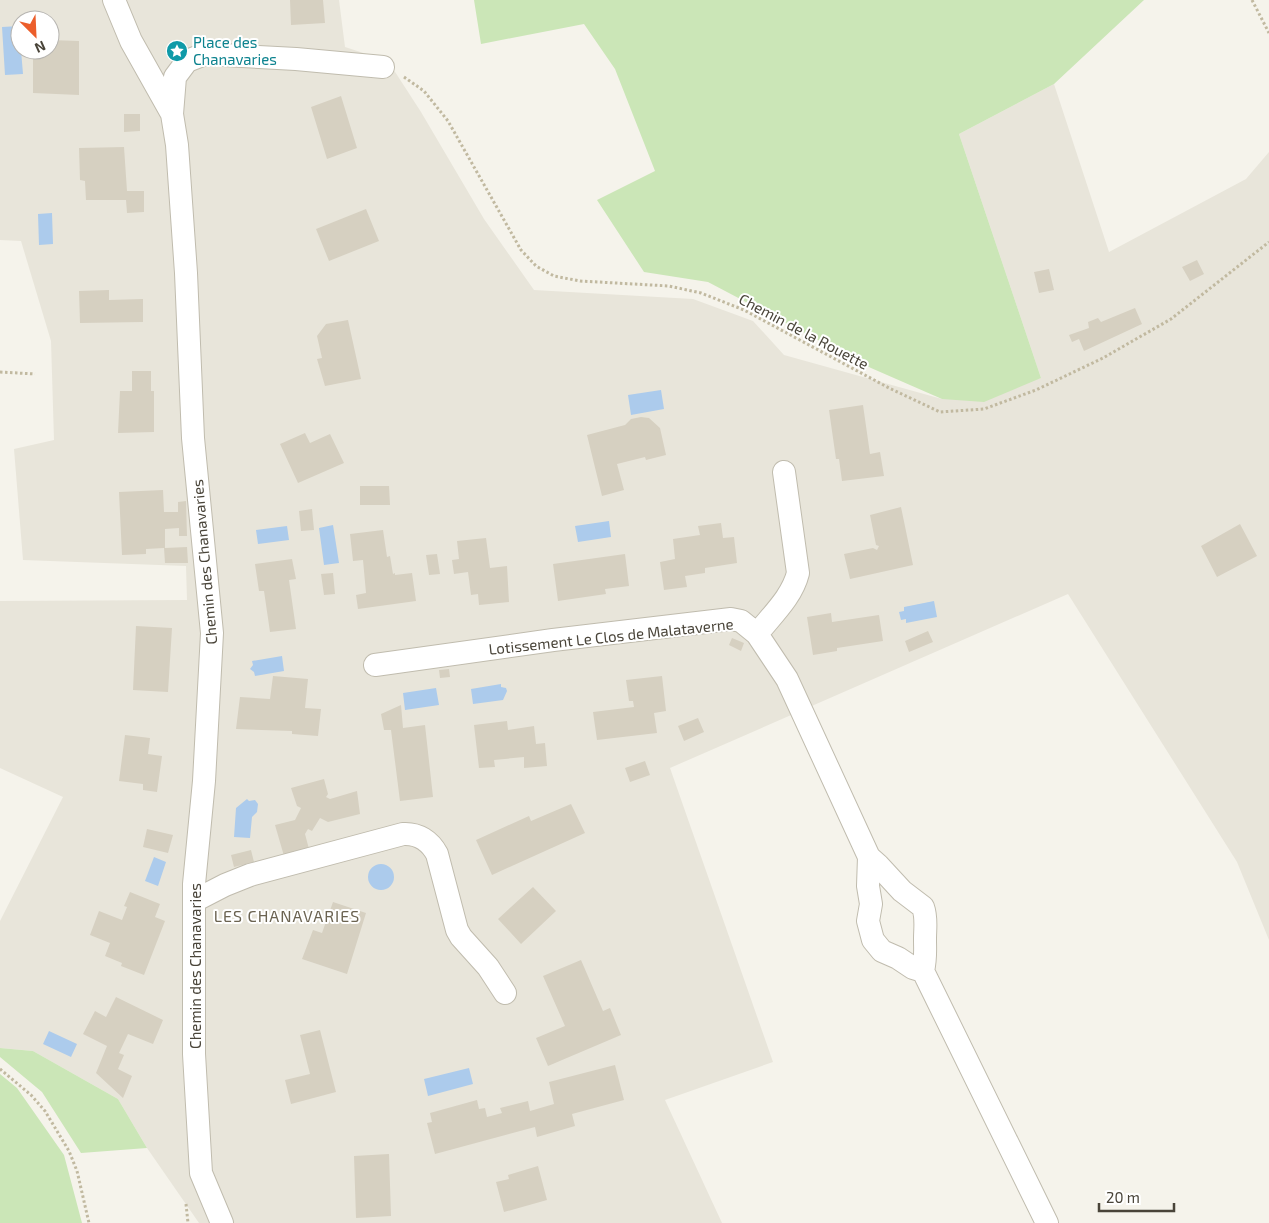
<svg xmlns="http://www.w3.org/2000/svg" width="1269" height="1223" viewBox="0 0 1269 1223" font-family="'Exo 2',sans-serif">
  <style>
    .residential { fill: #e8e5da; fill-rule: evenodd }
    .green { fill: #cbe6b7 }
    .water { fill: #accbec }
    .building { fill: #d6d0c1 }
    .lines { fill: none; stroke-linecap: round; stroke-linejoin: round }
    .minor-casing { stroke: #c0bcae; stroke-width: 24 }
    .path { stroke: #c1b9a0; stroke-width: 3; stroke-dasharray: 2.5 2.5; stroke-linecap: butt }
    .minor { stroke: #fff; stroke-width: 22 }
    .labels { text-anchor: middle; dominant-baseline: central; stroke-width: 4; stroke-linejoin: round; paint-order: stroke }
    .culture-label { font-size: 15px; fill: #0d838f; stroke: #fff; text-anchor: start }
    .street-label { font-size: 15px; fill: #494439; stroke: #fff }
    .neighbourhood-label { font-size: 16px; letter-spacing: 1px; fill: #6b6351; stroke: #fff }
  </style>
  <rect width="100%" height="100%" fill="#f5f3eb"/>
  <path class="residential" d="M0,0H339L345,47L388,61L421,112L484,219L534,290L693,299L753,321L784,355L942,399L1041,378L959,134L1054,84L1109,252L1246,179L1269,152V940L1237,862L1068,594L670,768L773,1062L665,1100L722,1223H199L147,1148L118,1099L33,1051L0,1048V921L63,797L0,768V601L187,600L186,566L23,560L14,449L54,440L51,341L21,241L0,240ZM20,20H50V50H20Z"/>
  <path class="green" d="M474,0H1144L1054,84L959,134L1041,378L984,402L942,399L871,368L708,282L644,272L597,200L655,171L615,69L584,24L481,44Z
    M0,1048L33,1051L118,1099L147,1148L81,1153L42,1092L0,1057Z
    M0,1074L17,1088L64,1155L82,1223H0Z"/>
  <path class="water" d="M20,26V50H21L23,74L5,75L2,27Z
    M52,213L53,244L39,245L38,214Z
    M661,390L664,409L631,415L628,395Z
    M609,521L611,537L578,542L575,526Z
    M333,525L339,563L324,565L319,528Z
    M287,526L289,540L258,544L256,530Z
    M934,601L937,617L906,623V619L901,620L899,612L904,611V607Z
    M282,656L284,671L255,676L254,672L250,669L253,665L252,661Z
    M501,684V687L506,688L507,691L503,700L473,704L471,689Z
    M436,688L439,705L405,710L403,693Z
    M247,799L249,801L255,800L258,804L257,812L252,817L250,838L234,837L236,808Z
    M154,857L166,862L158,886L145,881Z
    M368 877a13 13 0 1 1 26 0a13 13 0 1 1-26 0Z
    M49,1031L77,1044L71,1057L43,1044Z
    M469,1068L473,1084L428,1096L424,1079Z"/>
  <path class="building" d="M290,0H323L325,23L291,25Z
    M50,40L79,41V95L33,93V50H50Z
    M341,96L357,148L327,159L311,107Z
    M124,114H140V131L124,132Z
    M124,147L127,191H144V212L127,213L126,200H86L85,181L80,180L79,148Z
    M366,209L379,241L329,261L316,229Z
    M1197,260L1204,274L1190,281L1182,267Z
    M1049,269L1054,290L1039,293L1034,272Z
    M109,290V300L143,299V322L80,323L79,291Z
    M1135,308L1142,324L1084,351L1079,339L1072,342L1069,335L1089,328L1088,322L1098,318L1101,322Z
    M348,320L361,379L325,386L317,359L322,358L317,336L326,324Z
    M132,371H151V391H154V432L118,433L120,391H132Z
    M863,405L870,454L880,452L884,476L842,481L839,459H836L829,410Z
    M641,417L649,418L660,428L666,455L646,460L645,457L617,464L624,490L602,496L587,435L625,425L631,419Z
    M305,433L310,443L330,434L344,463L298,483L280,444Z
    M360,486H389L390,505H360Z
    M163,490L164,512H178V502L186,501L187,536H179V528L165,529V548L187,547L188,563H165L164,548L146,549V554L122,555L119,492Z
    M901,507L913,565L850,579L844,554L873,548L877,550L879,546L876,545L870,515Z
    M312,509L314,530L301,531L299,511Z
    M721,523L723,538L734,537L737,563L705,568V573L685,576L687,587L664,590L660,562L675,559L673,539L700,535L698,526Z
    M1240,524L1257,556L1217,577L1201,546Z
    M383,530L387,557L390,556L393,574L395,573V575L412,573L416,601L358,609L356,595L366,593L363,560L353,561L350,534Z
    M486,538L490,568L507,566L509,602L479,605L478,594L471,595L468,572L454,574L452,560L459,559L457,541Z
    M437,554L440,574L429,575L426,555Z
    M625,554L629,586L605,589L606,594L558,601L553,564Z
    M292,559L296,579L289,580L296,629L270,632L264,591H259L255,564Z
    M333,573L335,594L324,595L321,574Z
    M831,613L832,622L879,615L883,641L837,648V651L813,655L807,617Z
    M136,626L172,628L168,692L133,690Z
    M928,631L933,642L909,652L905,641Z
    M732,638L744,643L741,651L729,645Z
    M449,669L450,677L440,678L439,670Z
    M273,676L308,679L305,708L321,709L318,736L292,734V731L236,729L240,697L270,699Z
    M662,676L666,711L654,713L657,733L597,740L593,712L634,707L633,701H629L626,680Z
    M401,705L403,728L425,725L433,797L400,801L391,730H384L381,714Z
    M698,718L704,732L684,741L678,726Z
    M507,721L508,730L534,726L536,744L545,743L547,766L524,768V757L494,760L495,767L479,768L474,725Z
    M125,735L150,738L148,754L162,756L157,792L143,790V784L119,781Z
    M645,761L650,775L630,782L625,768Z
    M324,779L328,794L326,797L330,799L357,791L360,814L328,822L320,818L312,831L308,829L305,834L309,849L284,856L275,825L295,820L301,808L297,806L291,788Z
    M571,804L585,833L492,875L476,840L529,816L531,821Z
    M147,829L173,835L168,853L143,847Z
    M251,850L254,862L234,867L231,855Z
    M533,887L556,911L521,944L498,919Z
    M130,892L160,904L155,917L165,921L144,975L121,966L122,963L105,956L110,943L90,935L99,911L122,920L127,907L124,906Z
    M333,902L366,913L347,974L302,959L313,930L322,933Z
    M581,960L603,1011L610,1008L621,1035L548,1066L536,1038L565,1026L543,976Z
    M116,997L163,1020L153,1044L128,1034L119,1053L124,1055L118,1069L132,1076L123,1098L96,1073L107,1046L83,1034L95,1011L106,1017Z
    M320,1030L336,1092L291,1104L285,1080L310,1074L300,1035Z
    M615,1065L624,1100L572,1114L575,1126L537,1137L535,1127L435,1154L427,1123L432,1122L430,1113L477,1100L479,1109L485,1108L487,1117L502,1113L500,1108L528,1101L530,1111L554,1104L549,1082Z
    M389,1154L391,1216L356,1218L354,1156Z
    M538,1166L547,1200L504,1212L496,1182L509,1179L508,1175Z"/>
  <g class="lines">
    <g class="minor-casing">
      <path id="minor" d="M114,0L131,41L172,114L177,145L186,273L193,438L212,633L204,781L194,884V1054L201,1173L222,1223
        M172,114L175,77L187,61L205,54L296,59L383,67
        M757,634C772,615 792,597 798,573L784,472
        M375,665L553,640L731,619L741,621L757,634L787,679L869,857L868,886L871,904L868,921L873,940L882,951L898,958L913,968L923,971
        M869,857L878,865L902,891L923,907C927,918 925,927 925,939C925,952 926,958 923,971L1047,1223
        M194,901L225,885L250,875L403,834C418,833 430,841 437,854L457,930L461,937L488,967L505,993"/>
    </g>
    <path class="path" d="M1252,0L1269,33
      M404,77L424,91L448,121L521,250L536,266L554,276L580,281L669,286L701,293L744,310L889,388L940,412L984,409L1036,390L1103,358L1171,319L1269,242
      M0,372L35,374
      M0,1069L31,1095L45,1111L69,1151L77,1171L89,1223
      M186,1204L188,1223"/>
    <use href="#minor" class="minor"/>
  </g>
  <defs>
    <g id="sight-disc" transform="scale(1.125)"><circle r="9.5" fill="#0f9aa8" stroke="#fff"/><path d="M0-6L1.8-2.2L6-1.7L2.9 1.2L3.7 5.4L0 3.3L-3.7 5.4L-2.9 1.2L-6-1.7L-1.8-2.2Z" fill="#fff"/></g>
  </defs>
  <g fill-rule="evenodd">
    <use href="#sight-disc" x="177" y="51"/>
  </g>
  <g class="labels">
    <g class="culture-label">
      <text x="193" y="42">Place des<tspan x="193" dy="17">Chanavaries</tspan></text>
    </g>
    <g class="street-label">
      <text transform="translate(804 331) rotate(28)">Chemin de la Rouette</text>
      <text transform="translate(204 562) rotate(-95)">Chemin des Chanavaries</text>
      <text transform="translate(611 636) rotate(-6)">Lotissement Le Clos de Malataverne</text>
      <text transform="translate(195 966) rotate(-90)">Chemin des Chanavaries</text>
    </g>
    <g class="neighbourhood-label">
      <text x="287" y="915">LES CHANAVARIES</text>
    </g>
  </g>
  <g transform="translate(35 35) rotate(156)"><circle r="24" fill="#ffffff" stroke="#b6b4b0"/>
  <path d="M0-4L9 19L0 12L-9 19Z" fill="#ec5e2b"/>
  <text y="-8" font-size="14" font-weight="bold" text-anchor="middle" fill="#494439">N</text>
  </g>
  <path d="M1099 1203v8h75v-8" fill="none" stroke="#494439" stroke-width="2.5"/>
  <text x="1106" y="1203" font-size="15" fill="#494439" stroke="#ffffff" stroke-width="4" paint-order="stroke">20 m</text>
</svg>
